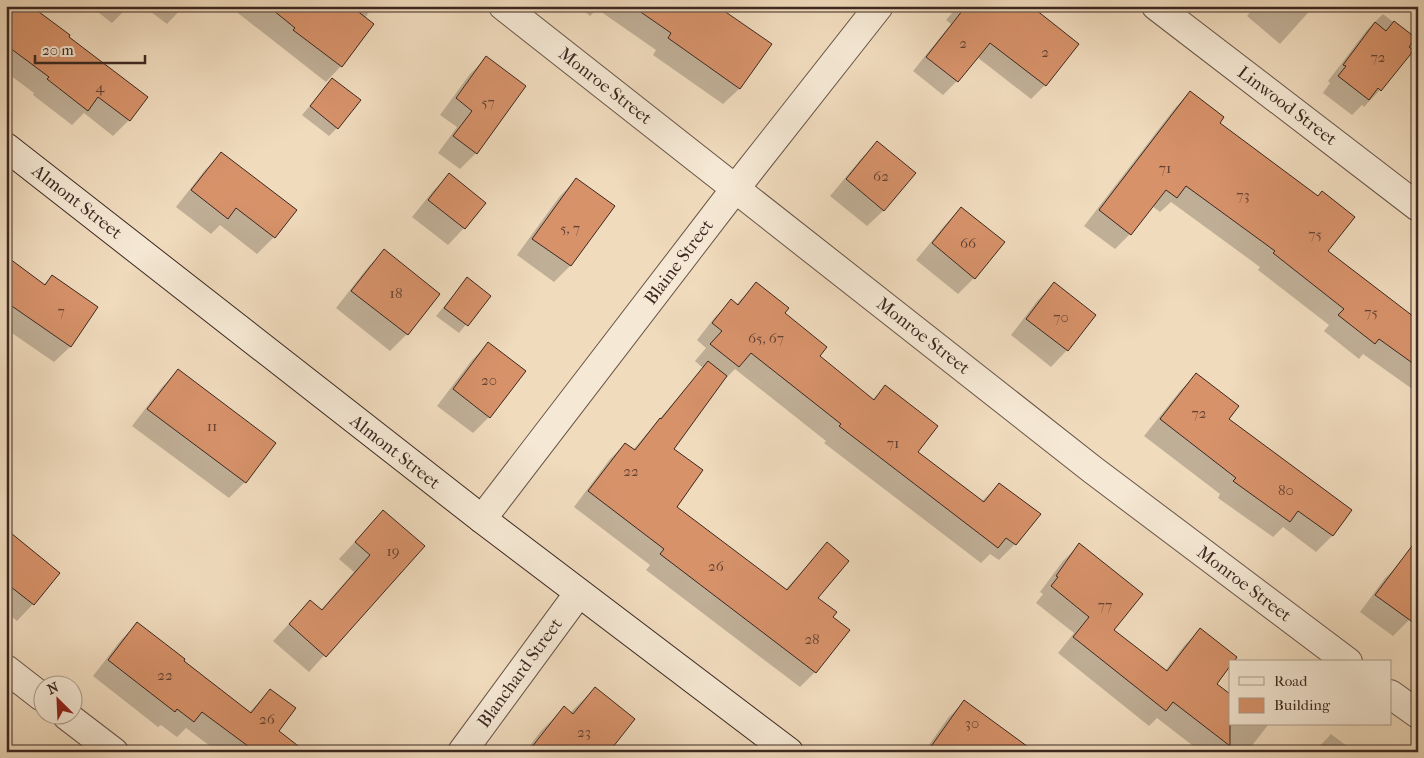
<svg xmlns="http://www.w3.org/2000/svg" width="1424" height="758" viewBox="0 0 1424 758" font-family="'IM FELL French Canon',serif">
  <style>
    .shadow { fill: #0003 }
    .building { fill: #d7926a; stroke: #3c2821 }
    .lines { fill: none; stroke-linecap: round; stroke-linejoin: round }
    .street-casing { stroke: #695548; stroke-width: 30 }
    .secondary-casing { stroke: #3c2821; stroke-width: 30 }
    .street { stroke: #f5e8d4; stroke-width: 28 }
    .secondary { stroke: #f5e8d4; stroke-width: 28 }
    .labels { text-anchor: middle; dominant-baseline: central; stroke-width: 4.5; stroke-linejoin: round; paint-order: stroke }
    .number-label { font-size: 15px; fill: #634233 }
    .street-label { font-size: 18px; fill: #3c2821; stroke: #f5e8d4 }
  </style>
  <rect width="100%" height="100%" fill="#f0dbbd"/>
  <filter id="stains"><feTurbulence type="fractalNoise" baseFrequency=".004" numOctaves="4"/><feColorMatrix values="0 0 0 0 .2 0 0 0 0 .09 0 0 0 0 .02 0 0 0 .5 -.17"/></filter>
  <radialGradient id="worn" r=".72"><stop offset=".6" stop-color="#630" stop-opacity="0"/><stop offset="1" stop-color="#630" stop-opacity=".3"/></radialGradient>
  <path class="shadow" d="M6,6L67,37L146,98L129,120L113,136L84,113L72,125L33,95L34,93L6,72Z
    M90,6H129L112,23Z
    M143,6H184L167,24Z
    M229,6H373L365,18L341,66L326,82Z
    M578,6H715L740,88L723,104L653,55L656,50L597,9L590,16Z
    M958,6H1029L1045,85L1031,99L977,57L957,81L943,95L913,71L951,24L946,20Z
    M1255,6H1314L1280,44L1247,16Z
    M1383,14L1414,38L1380,90L1364,107L1362,105L1352,115L1323,93L1330,83L1328,81L1367,30Z
    M486,58L476,153L460,169L438,153L457,127L440,115L470,74Z
    M333,79L337,128L329,136L302,115Z
    M1190,92L1218,123L1326,252L1418,321V393L1363,354L1359,359L1324,331L1329,325L1258,270L1260,267L1171,202L1160,212L1152,206L1130,234L1115,249L1084,226L1175,108Z
    M877,143L884,210L867,226L830,196L861,159Z
    M221,154L295,211L274,237L257,254L220,225L211,234L176,207L205,170Z
    M449,175L484,203L464,228L448,245L412,217L433,191Z
    M576,180L613,206L570,266L554,282L517,255L560,196Z
    M961,208L974,278L958,294L916,260L945,225Z
    M384,251L439,294L407,334L390,351L336,308L368,267Z
    M6,257L43,285L52,277L71,346L54,362L6,329Z
    M467,279L489,296L459,333L436,316Z
    M756,283L784,313L818,356L872,400L885,387L917,452L982,501L999,484L1015,544L999,560L990,554L981,563L824,443L826,441L735,369L722,382L672,450L675,507L785,590L827,544L817,598L831,618L815,672L800,687L646,570L650,565L574,507L610,459L625,444L633,450L703,368L695,361L706,348L697,340L715,317L731,301L736,305Z
    M1054,284L1094,315L1067,350L1051,367L1011,335L1038,300Z
    M488,344L489,417L473,433L437,406L472,360Z
    M178,371L245,482L229,498L132,426L162,387Z
    M1196,375L1228,419L1350,511L1332,536L1316,552L1283,527L1273,537L1218,498L1220,494L1144,436L1180,391Z
    M383,511L424,546L309,672L273,641L310,601L321,610L354,572L339,559Z
    M6,530L59,573L33,604L17,621L6,612Z
    M1079,545L1112,631L1165,671L1184,646L1200,630L1230,662V664L1215,684L1230,695V724L1268,725L1247,752H1201L1157,718L1149,726L1058,653L1074,633L1036,603L1043,594L1040,592L1063,561Z
    M1402,562L1409,620L1393,636L1360,612L1385,578Z
    M137,624L249,713L270,690L277,731L304,752H218L186,728L177,737L161,725L158,727L93,676L121,640Z
    M595,688L612,746L620,752H525L541,731L564,708L570,713Z
    M964,702L1021,752H924L948,718Z
    M1331,734L1355,752H1314Z"/>
  <path class="building" d="M6,6H31L70,35L69,37L148,97L130,121L98,97L88,111L47,79L49,77L6,45Z
    M268,6H351L374,24L342,67L293,30L295,28Z
    M632,6H717L772,44L740,89L668,38L671,33Z
    M966,6H1031L1079,44L1046,86L990,43L958,82L926,57Z
    M1394,21L1416,38L1409,47L1414,50L1381,91L1378,88L1369,100L1338,76L1346,66L1343,65L1375,22L1386,31Z
    M486,56L526,86L477,154L453,136L472,111L456,98Z
    M332,78L361,100L338,129L310,106Z
    M1190,91L1224,117L1220,123L1318,196L1322,191L1355,217L1328,251L1418,320V367L1379,339L1375,344L1338,315L1344,309L1273,253L1275,251L1186,186L1177,198L1166,190L1131,235L1099,210Z
    M877,141L916,173L884,211L846,179Z
    M221,152L297,210L275,238L236,208L228,219L191,190Z
    M449,173L486,203L465,229L428,200Z
    M576,178L615,206L571,266L532,239Z
    M961,207L1005,242L975,279L932,243Z
    M384,249L440,294L408,335L351,291Z
    M6,256L45,285L52,275L98,307L71,347L6,302Z
    M467,277L491,296L468,326L444,308Z
    M756,282L789,308L785,313L827,347L820,356L874,400L885,385L938,426L918,452L984,502L999,483L1041,514L1016,545L1006,538L998,548L839,426L841,424L751,353L739,367L710,344L722,331L712,323L731,299L738,305Z
    M1054,282L1096,315L1068,351L1026,319Z
    M488,342L526,371L490,418L453,389Z
    M708,361L727,376L674,449L703,470L677,507L787,590L827,542L849,561L818,598L837,612L833,617L850,630L816,673L660,554L664,549L588,491L625,443L635,450L660,418L661,419Z
    M178,369L276,443L246,483L147,409Z
    M1196,373L1239,406L1229,419L1352,510L1333,536L1298,511L1290,522L1233,481L1236,478L1160,419Z
    M383,510L425,546L326,657L289,624L310,600L322,610L370,555L355,542Z
    M6,529L60,573L34,605L6,583Z
    M1418,538V626L1375,595Z
    M1079,543L1143,594L1114,630L1167,671L1200,628L1237,657L1234,662H1230V666L1217,684L1230,694V746L1173,702L1166,711L1073,637L1089,617L1051,586L1058,577L1056,576Z
    M137,622L185,659L184,661L251,713L270,689L296,708L279,731L306,752H256L202,712L194,722L177,709L175,712L108,660Z
    M595,687L635,719L609,752H528L564,706L573,714Z
    M964,700L1035,752H927Z"/>
  <g class="lines">
    <g class="street-casing">
      <path id="street" d="M503,6L1093,470L1348,662
        M1156,6L1418,207
        M482,519L735,189L879,6
        M6,669L42,697
        M1390,694L1418,714
        M67,716L114,752
        M462,752L578,594"/>
    </g>
    <g class="secondary-casing">
      <path id="secondary" d="M6,147L482,519L789,752"/>
    </g>
    <use href="#street" class="street"/>
    <use href="#secondary" class="secondary"/>
  </g>
  <g class="labels">
    <g class="number-label">
      <text x="963" y="43">2</text>
      <text x="1045" y="52">2</text>
      <text x="1378" y="57">72</text>
      <text x="100" y="87">4</text>
      <text x="488" y="102">57</text>
      <text x="1165" y="168">71</text>
      <text x="881" y="176">62</text>
      <text x="1243" y="195">73</text>
      <text x="570" y="228">5, 7</text>
      <text x="1315" y="234">75</text>
      <text x="968" y="243">66</text>
      <text x="396" y="293">18</text>
      <text x="61" y="311">7</text>
      <text x="1371" y="312">75</text>
      <text x="1061" y="317">70</text>
      <text x="766" y="338">65, 67</text>
      <text x="489" y="380">20</text>
      <text x="1199" y="413">72</text>
      <text x="212" y="426">11</text>
      <text x="893" y="443">71</text>
      <text x="631" y="471">22</text>
      <text x="1286" y="490">80</text>
      <text x="393" y="551">19</text>
      <text x="716" y="566">26</text>
      <text x="1105" y="605">77</text>
      <text x="812" y="639">28</text>
      <text x="165" y="675">22</text>
      <text x="267" y="719">26</text>
      <text x="972" y="723">30</text>
      <text x="584" y="732">23</text>
    </g>
    <g class="street-label">
      <text transform="translate(605 86) rotate(38)">Monroe Street</text>
      <text transform="translate(1287 106) rotate(37)">Linwood Street</text>
      <text transform="translate(77 202) rotate(38)">Almont Street</text>
      <text transform="translate(679 262) rotate(-53)">Blaine Street</text>
      <text transform="translate(923 336) rotate(38)">Monroe Street</text>
      <text transform="translate(395 452) rotate(38)">Almont Street</text>
      <text transform="translate(1244 584) rotate(37)">Monroe Street</text>
      <text transform="translate(520 673) rotate(-54)">Blanchard Street</text>
    </g>
  </g>
  <rect width="1424" height="758" fill="none" stroke="#f0dbbd" stroke-width="25"/>
  <rect x="8" y="8" width="1409" height="743" fill="none" stroke="#3c2821" stroke-width="2.5"/>
  <rect x="12" y="12" width="1399" height="733" fill="none" stroke="#3c2821"/>
  <rect x="1229" y="660" width="162" height="65" fill="#f5e8d4" stroke="#ab9b8c"/>
  <rect x="1239" y="677" width="25" height="8" fill="#f5e8d4" stroke="#ab9b8c"/>
  <text x="1274" y="686" font-size="15" fill="#3c2821">Road</text>
  <rect x="1239" y="698" width="25" height="15" fill="#d7926a" stroke="#ab9b8c"/>
  <text x="1274" y="710" font-size="15" fill="#3c2821">Building</text>
  <g transform="translate(58 700) rotate(336)"><circle r="24" fill="#f5e8d4" stroke="#ab9b8c"/>
  <path d="M0-4L9 19L0 12L-9 19Z" fill="#8f2418"/>
  <text y="-8" font-size="14" font-weight="bold" text-anchor="middle" fill="#3c2821">N</text>
  </g>
  <path d="M35 55v8h110v-8" fill="none" stroke="#3c2821" stroke-width="2.5"/>
  <text x="42" y="55" font-size="15" fill="#3c2821" stroke="#f5e8d4" stroke-width="4" paint-order="stroke">20 m</text>
  <rect width="100%" height="100%" filter="url(#stains)"/>
  <rect width="100%" height="100%" fill="url(#worn)"/>
</svg>
